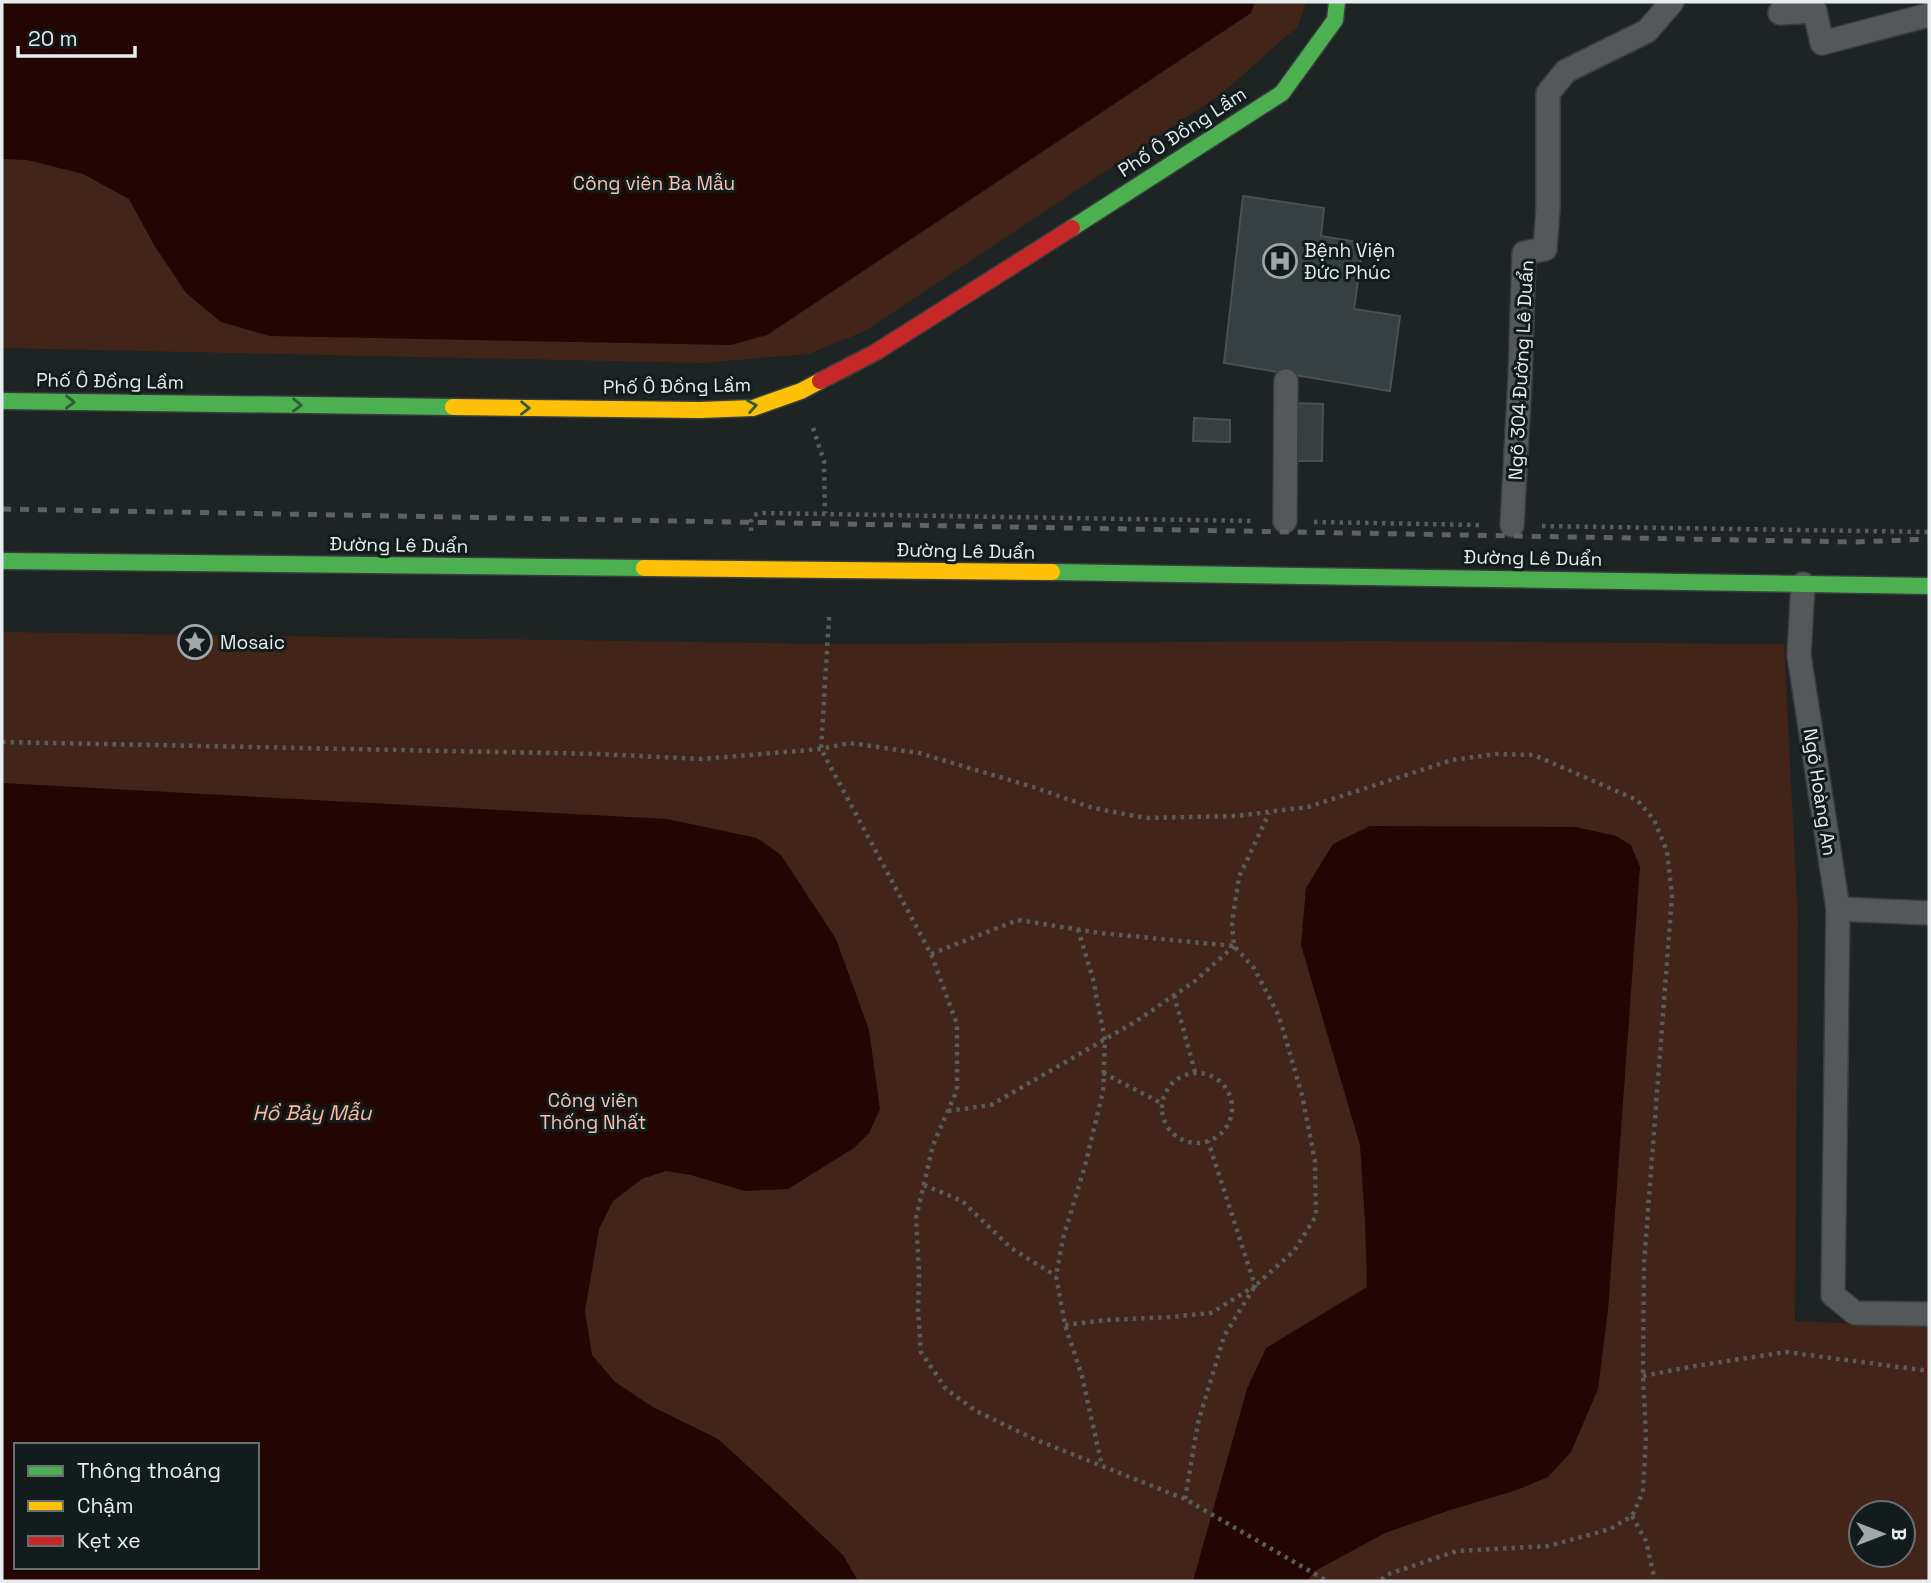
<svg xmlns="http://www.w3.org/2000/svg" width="1931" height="1583" viewBox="0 0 1931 1583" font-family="'Space Grotesk',sans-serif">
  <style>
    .green { fill: #432419; fill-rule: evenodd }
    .water { fill: #230503; fill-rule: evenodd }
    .building { fill: #363f41; stroke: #4c5051; stroke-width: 2 }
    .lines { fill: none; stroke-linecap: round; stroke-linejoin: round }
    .lane-casing { stroke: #393d3e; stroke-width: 26 }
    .fast-casing { stroke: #393d3e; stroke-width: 19 }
    .slow-casing { stroke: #393d3e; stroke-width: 19 }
    .jam-casing { stroke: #393d3e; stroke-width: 19 }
    .path { stroke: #595c5c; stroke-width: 4.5; stroke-dasharray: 3.5 5; stroke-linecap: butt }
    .lane { stroke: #555859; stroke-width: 23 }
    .fast { stroke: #4caf50; stroke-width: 16 }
    .slow { stroke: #ffc107; stroke-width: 16 }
    .jam { stroke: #c62828; stroke-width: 16 }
    .rail { stroke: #5f6263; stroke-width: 5; stroke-dasharray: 9 9; stroke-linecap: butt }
    .oneway { stroke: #2d5e34 }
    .labels { text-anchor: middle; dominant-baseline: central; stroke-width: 6; stroke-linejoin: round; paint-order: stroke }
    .street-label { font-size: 19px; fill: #e7edee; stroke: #131c1d }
    .park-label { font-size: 19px; fill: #f8c2af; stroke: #131c1d }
    .poi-label { font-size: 19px; fill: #e7edee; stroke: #131c1d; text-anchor: start }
    .water-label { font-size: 21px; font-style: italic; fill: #feb89f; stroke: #131c1d }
  </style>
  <rect width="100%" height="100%" fill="#1e2324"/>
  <path class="green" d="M2,2H1306L1298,26L1220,95L865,331L808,354L701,363L2,348Z
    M2,632L828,644L1374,641L1784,644L1798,920L1795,1321L1929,1327V1581H2ZM16,1445H257V1567H16ZM1861,1513H1903V1555H1861Z"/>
  <path class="water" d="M2,2H1255L1251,13L767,335L731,345L270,336L221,322L186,293L154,245L129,199L83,174L27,160L2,159Z
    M2,783L667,819L757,838L781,855L836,939L869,1030L880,1109L869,1133L854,1148L788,1189L745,1191L691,1175L666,1171L642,1179L613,1201L599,1229L585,1311L592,1355L615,1382L653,1407L718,1439L788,1503L843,1555L858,1581H2ZM16,1445H257V1567H16Z
    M1370,826L1576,827L1616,836L1631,845L1640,867L1608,1310L1598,1389L1571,1452L1548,1477L1517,1490L1450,1510L1385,1533L1315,1571L1307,1581H1193L1247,1389L1266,1348L1367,1287L1365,1222L1360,1145L1301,945L1306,888L1333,844Z"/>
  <path class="building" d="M1243,196L1324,208L1321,236L1363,243L1354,309L1400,316L1390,391L1224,363Z
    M1294,403L1323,404L1322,461H1292Z
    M1194,418L1230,420V442L1193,441Z"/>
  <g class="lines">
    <g class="lane-casing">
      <path id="lane" d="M1780,13L1815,11L1822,43L1929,15
        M1285,521L1286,381
        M1512,525L1520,379L1524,253L1545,249L1548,208V93L1566,71L1647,31L1672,2
        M1803,584L1799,655L1838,909L1929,913
        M1838,909L1833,1295L1855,1313L1929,1314"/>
    </g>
    <g class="fast-casing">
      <path id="fast" d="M1072,228L1282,93L1335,20L1337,2
        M2,401L453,407
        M2,561L644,568
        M1052,572L1929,586"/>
    </g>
    <g class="slow-casing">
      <path id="slow" d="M453,407L700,410L753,408L801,391L820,381
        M644,568L1052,572"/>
    </g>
    <g class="jam-casing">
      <path id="jam" d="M820,381L876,352L1072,228"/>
    </g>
    <path class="path" d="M813,428L824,461L825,513
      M1314,522L1480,525
      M1542,526L1929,532
      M751,531V521L754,515L760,513L1253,521
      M829,617L821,749L931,954L957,1024V1090L933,1145L916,1218L919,1273L918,1311L921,1352L946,1389L976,1411L1034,1439L1185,1499L1327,1581
      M2,742L598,754L702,759L821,749L850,743L919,753L1033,787L1093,808L1146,818L1236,816L1308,807L1452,760L1496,754L1534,755L1637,800L1654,820L1667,851L1672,896L1644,1263L1643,1376L1646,1437L1643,1492L1632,1516L1610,1529L1549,1546L1457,1551L1386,1575L1380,1581
      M1078,929L1093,979L1105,1040L1103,1091L1085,1166L1063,1238L1056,1276L1065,1325L1082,1376L1102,1466
      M931,954L1018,920L1100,933L1233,946
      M1174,995L1195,1072
      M1103,1073L1163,1104
      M1162 1108a35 35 0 1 1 70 0a35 35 0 1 1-70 0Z
      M948,1111L991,1105L1135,1022L1195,981L1234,946
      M924,1185L962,1201L1011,1248L1056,1276
      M1065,1325L1107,1320L1170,1317L1211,1313L1255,1286L1208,1141
      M1643,1376L1695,1366L1786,1352L1929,1371
      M1185,1499L1198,1423L1224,1336L1255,1286L1294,1251L1316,1216L1315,1161L1302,1095L1279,1016L1254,968L1234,946L1232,923L1239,877L1269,813
      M1632,1516L1646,1541L1655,1581"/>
    <use href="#lane" class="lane"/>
    <use href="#fast" class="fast"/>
    <use href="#slow" class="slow"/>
    <use href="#jam" class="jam"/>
    <path class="rail" d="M2,509L1855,542L1929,539"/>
  </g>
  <defs><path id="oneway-chevron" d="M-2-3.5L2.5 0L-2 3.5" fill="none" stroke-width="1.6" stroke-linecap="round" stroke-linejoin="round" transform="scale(1.75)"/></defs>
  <g class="oneway">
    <use href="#oneway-chevron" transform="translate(70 402) rotate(1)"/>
    <use href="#oneway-chevron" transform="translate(297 405) rotate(1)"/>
    <use href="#oneway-chevron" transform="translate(752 406) rotate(-10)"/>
    <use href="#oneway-chevron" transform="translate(525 408) rotate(1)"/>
  </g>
  <defs>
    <g id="hospital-ring" transform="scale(1.75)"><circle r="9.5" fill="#131c1d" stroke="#a1a6a7" stroke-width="1.5"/><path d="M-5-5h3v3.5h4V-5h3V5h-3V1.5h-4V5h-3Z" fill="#a1a6a7"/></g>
    <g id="sight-ring" transform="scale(1.75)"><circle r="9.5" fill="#131c1d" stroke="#a1a6a7" stroke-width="1.5"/><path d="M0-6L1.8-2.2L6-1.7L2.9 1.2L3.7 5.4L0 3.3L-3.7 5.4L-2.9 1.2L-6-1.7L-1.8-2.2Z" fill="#a1a6a7"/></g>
  </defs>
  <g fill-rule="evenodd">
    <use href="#hospital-ring" x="1280" y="261"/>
    <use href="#sight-ring" x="195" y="642"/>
  </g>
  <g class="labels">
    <g class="street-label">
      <text transform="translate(1182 132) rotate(-33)">Phố Ô Đồng Lầm</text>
      <text transform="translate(1521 370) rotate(-87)">Ngõ 304 Đường Lê Duẩn</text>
      <text transform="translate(110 381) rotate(1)">Phố Ô Đồng Lầm</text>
      <text transform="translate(677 386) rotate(-1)">Phố Ô Đồng Lầm</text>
      <text transform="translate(399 545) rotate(1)">Đường Lê Duẩn</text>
      <text transform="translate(966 551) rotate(1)">Đường Lê Duẩn</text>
      <text transform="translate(1533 558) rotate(1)">Đường Lê Duẩn</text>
      <text transform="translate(1820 792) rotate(81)">Ngõ Hoàng An</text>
    </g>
    <g class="park-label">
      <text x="654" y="183">Công viên Ba Mẫu</text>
      <text x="593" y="1100">Công viên<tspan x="593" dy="22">Thống Nhất</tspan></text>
    </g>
    <g class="poi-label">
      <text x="1304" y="250">Bệnh Viện<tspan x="1304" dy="22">Đức Phúc</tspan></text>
      <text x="220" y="642">Mosaic</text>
    </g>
    <g class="water-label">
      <text x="312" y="1112">Hồ Bảy Mẫu</text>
    </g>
  </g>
  <rect width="1931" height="1583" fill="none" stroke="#e7edee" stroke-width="7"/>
  <rect x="14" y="1443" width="245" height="126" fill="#131c1d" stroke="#687071" stroke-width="2"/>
  <rect x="28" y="1466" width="35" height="10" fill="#4caf50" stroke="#687071" stroke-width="2"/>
  <text x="77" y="1478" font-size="21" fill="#e7edee">Thông thoáng</text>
  <rect x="28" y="1501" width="35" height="10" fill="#ffc107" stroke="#687071" stroke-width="2"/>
  <text x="77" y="1513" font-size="21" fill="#e7edee">Chậm</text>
  <rect x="28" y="1536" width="35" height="10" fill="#c62828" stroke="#687071" stroke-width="2"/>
  <text x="77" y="1548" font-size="21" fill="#e7edee">Kẹt xe</text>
  <g transform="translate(1882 1534) rotate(90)"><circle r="33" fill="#131c1d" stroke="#687071" stroke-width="2"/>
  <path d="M0-5L12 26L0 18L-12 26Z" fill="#a1a6a7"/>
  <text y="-10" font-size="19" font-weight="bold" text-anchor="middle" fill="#e7edee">B</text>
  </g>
  <path d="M18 46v10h117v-10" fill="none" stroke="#e7edee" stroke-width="3.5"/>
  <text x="28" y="46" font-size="21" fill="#e7edee" stroke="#131c1d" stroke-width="5" paint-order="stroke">20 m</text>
</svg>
